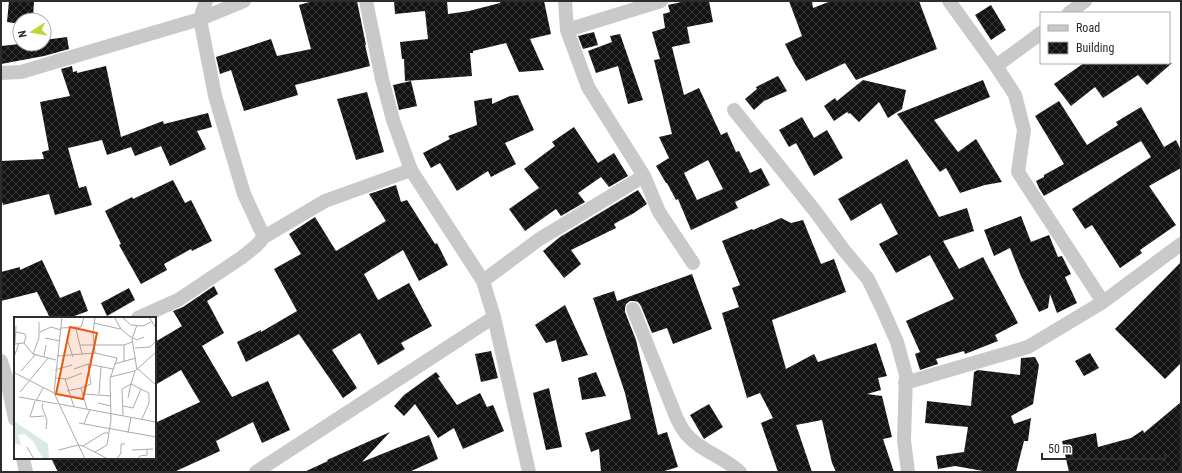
<svg xmlns="http://www.w3.org/2000/svg" width="1182" height="473" viewBox="0 0 1182 473" font-family="'Roboto Condensed',sans-serif">
  <style>
    .building { fill: url(#building-cross-hatch); fill-rule: evenodd }
    .lines { fill: none; stroke-linecap: round; stroke-linejoin: round }
    .street { stroke: #c9c9c9; stroke-width: 14 }
    .inset-road { fill: none; stroke: #ababab; stroke-width: 1 }
    .view { fill: #e8590c; fill-opacity: 0.15; stroke: #e8590c; stroke-width: 2 }
    .inset-edge { fill: none; stroke: #2c2c2c; stroke-width: 2 }
  </style>
  <defs>
    <pattern id="building-cross-hatch" width="8" height="8" patternUnits="userSpaceOnUse"><rect width="8" height="8" fill="#131313"/><path d="M0 0l8 8M0 8l8-8" fill="none" stroke="#363636"/></pattern>
  </defs>
  <rect width="100%" height="100%" fill="#fff"/>
  <path class="building" d="M9,1H34L33,20H20V24L7,22Z
    M313,1H357L366,45H365L370,66L295,85L298,95L244,111L231,70L220,74L216,57L271,39L277,56L311,49L299,5Z
    M394,1H447L448,14L469,11L500,3V1H544L551,34L530,39L544,70L519,72L506,43L473,51V53H470L472,76L405,81L404,59H402L400,42L428,39L425,11L395,14Z
    M686,1H709L713,22L687,27L690,43L672,47L684,95L699,88L721,135L727,132L736,152L739,151L750,173L761,168L770,185L735,202L738,208L691,230L678,199L676,200L667,183H666L656,166L669,158L659,137L672,134L654,60L660,59L652,32L665,28L663,14L670,12L668,5ZM708,160L723,189L697,200L684,173Z
    M789,1H812L813,8L831,1H919L937,49L856,80L845,63L806,81L795,64L785,44L802,36Z
    M991,5L1006,30L991,40L975,15Z
    M594,32L598,45L583,49L578,36Z
    M620,34L643,100L628,104L618,66L596,73L588,51L612,42L610,36Z
    M67,37L69,49L44,56L1,64V46L20,44H44V40Z
    M1084,63H1172L1147,85L1138,75L1103,98L1095,87L1071,106L1054,84Z
    M72,66L73,72L77,71V73L106,66L121,137L163,121L164,124L208,113L212,127L197,131L206,149L170,166L161,146L135,156L131,147L107,155L102,140L68,148L79,188L86,186L92,205L55,215L49,194L3,205L1,198V161L44,159L42,152L49,150L40,102L70,96L61,69Z
    M778,76L787,91L764,101L754,110L745,99L757,89L756,87Z
    M863,80L906,90L902,109L888,118L879,102L859,122L850,113L849,114L847,112L834,121L824,106L835,98L837,101Z
    M983,80L990,97L934,120L958,152L976,139L1002,182L985,185L960,193L946,168L940,172L897,114Z
    M411,81L417,106L399,110L393,85Z
    M367,92L384,152L356,160L337,99Z
    M518,95L534,130L505,143L516,164L491,177L488,171L457,191L440,163L431,168L423,153L450,139L448,136L477,125L474,101L492,98V104L510,96Z
    M1059,101L1087,145L1118,125L1116,122L1141,107L1164,147L1176,140L1181,150V168L1149,186L1176,225L1140,250L1142,253L1120,268L1092,225L1085,229L1072,209L1151,157L1141,141L1044,196L1039,188L1036,181L1044,177V175L1064,164L1035,116Z
    M802,117L814,138L827,130L843,158L814,176L796,143L789,147L779,130Z
    M574,127L598,163L614,153L628,176L609,187L601,177L578,193L585,202L561,216L556,209L525,231L509,209L539,188L524,169L555,146L552,142Z
    M907,159L939,217L967,208L974,231L943,241L959,269L983,257L1018,323L995,335L998,341L965,354L964,351L936,359L938,364L920,370L915,354L920,352L906,321L954,299L930,255L896,273L879,244L898,234L881,203L851,221L838,199Z
    M173,180L185,203L191,200L212,241L192,251L191,249L164,264L167,270L141,284L119,245L121,244L105,211L132,197L133,199Z
    M396,185L401,202L407,200L435,244L437,243L448,265L419,281L403,250L364,274L378,300L409,283L432,326L401,343L405,349L378,365L360,333L332,350L357,388L343,398L299,334L277,346L246,362L237,342L261,330V332L297,311L274,269L301,254L289,234L315,217L336,251L386,221L369,194Z
    M638,190L647,204L634,213L614,224L616,228L571,250L581,264L564,278L543,251L560,237Z
    M1021,216L1031,242L1049,235L1058,257L1062,256L1071,274L1065,277L1077,303L1057,313L1050,294L1048,308L1039,312L1021,276L1010,248L994,256L984,230Z
    M781,218L791,223L803,220L821,264L834,259L846,292L772,320L786,369L814,354L818,362L876,343L887,376L878,378L881,390L867,394L882,396L892,437L883,439L894,472H836L832,463L822,420L796,425L812,472H778L761,423L773,418L760,393L747,398L722,313L739,307L732,288L740,285L722,241L752,229L753,230Z
    M42,260L60,298L80,290L88,311L69,318H50L37,292L1,301V272L20,267V270Z
    M1181,262V363L1165,379L1115,329Z
    M692,274L712,329L673,344L667,328L652,333L641,306L638,302L634,301H630L626,304L625,308V312L636,340L658,435L667,432L678,467L661,472H601L599,449L591,452L585,433L631,419L625,393L593,298L614,291L617,301Z
    M214,286L218,294L207,301L224,333L202,346L232,397L268,381L290,430L262,443L253,422L216,441L220,451L174,472H58L51,458H155V423L200,402L181,370L155,385V342L182,326L173,311L183,307Z
    M129,288L135,300L107,316L101,303Z
    M565,305L588,355L562,362L556,340L546,343L535,325Z
    M491,351L498,378L481,382L475,354Z
    M1090,353L1099,368L1084,376L1075,361Z
    M1035,357L1039,365L1033,404L1011,416L1014,424L1031,418L1028,441H1024L1016,472H989L955,466L938,469L936,456L964,452L968,427L925,423L927,401L971,406L974,372L978,370L1020,375L1021,358Z
    M436,372L440,377L438,378L457,405L480,393L487,407L493,405L504,431L463,449L454,428L438,438L415,404L404,416L394,406L404,395Z
    M596,372L606,396L582,400L578,378Z
    M549,388L562,447L546,450L533,393Z
    M1181,402V472H1069L1062,441L1096,433L1098,447L1131,438L1143,430L1144,433Z
    M709,404L723,427L704,439L690,415Z
    M390,432L362,462L429,435L438,459L409,472H304L328,461L327,460Z"/>
  <g class="lines">
    <path class="street" d="M206,1L200,19L215,96L244,194L264,237
      M366,1L382,79L393,120L411,170L483,281L494,317L529,472
      M565,1L567,30L588,87L644,176L659,212L693,263
      M949,1L996,66L1041,33
      M1069,13L1085,1
      M567,30L661,1
      M996,66L1015,95L1024,130L1018,172L1103,302
      M1,73L21,72L200,19L244,1
      M734,110L815,211L843,249L868,279L882,308L897,342L906,375L904,440L908,472
      M483,281L538,240L644,176
      M633,309L677,419C680,424 683,431 687,435C701,451 724,457 740,472
      M138,318L178,300L241,258L256,246L264,237L325,201L411,170
      M1,361L7,380L15,419
      M905,383L1028,347L1103,302L1181,244
      M23,458L26,472
      M256,472L494,317"/>
  </g>
  <g transform="translate(14 317)">
    <rect width="142" height="142" fill="#fff"/>
    <path d="M0,104L34,127L35,142H29L19,124L11,117L4,118L7,127L4,128L0,125Z" fill="#dae9e5"/>
    <path class="inset-road" d="M48,0L40,76L71,142M100,0L107,12L115,19L123,23L130,20M108,0L117,8L129,9L137,5M135,0L142,11M80,6L106,12M47,11L67,10L70,0M62,12L68,37M26,15L37,10L47,13M31,21L46,24M53,22L59,40M1,26L2,9M10,26L19,37L42,43M1,27L10,26L12,20L11,17L2,15M66,28H110L118,25M110,28V45M121,31L136,30L142,24M81,36L79,16L81,0M19,37L25,21V5M43,39L81,36L103,41L96,62L97,103L93,128L81,135M0,40L5,26M30,40L32,28M100,47L122,41M60,52L74,47L99,52M124,52L142,68M41,53L58,48M123,53L118,22L123,8M7,54L21,38M1,56L40,76M96,60L121,54M41,61L53,62L68,56M51,62L60,90M117,67L121,54L142,35M53,74L67,71M6,75L34,41M70,77L97,79M85,77L87,50M5,80L44,87M114,81L117,67M21,84L16,100L30,99M22,84L29,71M29,86L28,90L33,103L32,112M84,86L97,89M45,87L142,105M109,89L119,91L127,72M73,92L67,71L77,67L74,47M109,98L108,72L117,67L135,76V86L128,102M65,106L142,120M70,107L76,92M114,116L117,100M69,129L94,142M13,130L20,142M45,133L64,128L69,129L90,116H95M118,133L139,132M103,142L107,136V127H111M124,142L126,139L133,138V132"/>
    <path class="view" d="M56,10L83,16L69,82L42,77Z"/>
    <rect width="142" height="142" class="inset-edge"/>
  </g>
  <rect width="1182" height="473" fill="none" stroke="#2c2c2c" stroke-width="4"/>
  <rect x="1040" y="12" width="130" height="52" fill="#ffffff" stroke="#ababab"/>
  <rect x="1048" y="25" width="20" height="6" fill="#c9c9c9" stroke="#ababab"/>
  <text x="1076" y="32" font-size="12" fill="#2c2c2c">Road</text>
  <rect x="1048" y="42" width="20" height="12" fill="url(#building-cross-hatch)" stroke="#ababab"/>
  <text x="1076" y="52" font-size="12" fill="#2c2c2c">Building</text>
  <g transform="translate(32 32) rotate(258)"><circle r="19" fill="#ffffff" stroke="#ababab"/>
  <path d="M0-3L7 15L0 10L-7 15Z" fill="#b9d938"/>
  <text y="-6" font-size="11" font-weight="bold" text-anchor="middle" fill="#2c2c2c">N</text>
  </g>
  <path d="M1042 453v6h123v-6" fill="none" stroke="#2c2c2c" stroke-width="2"/>
  <text x="1048" y="453" font-size="12" fill="#2c2c2c" stroke="#ffffff" stroke-width="3" paint-order="stroke">50 m</text>
</svg>
